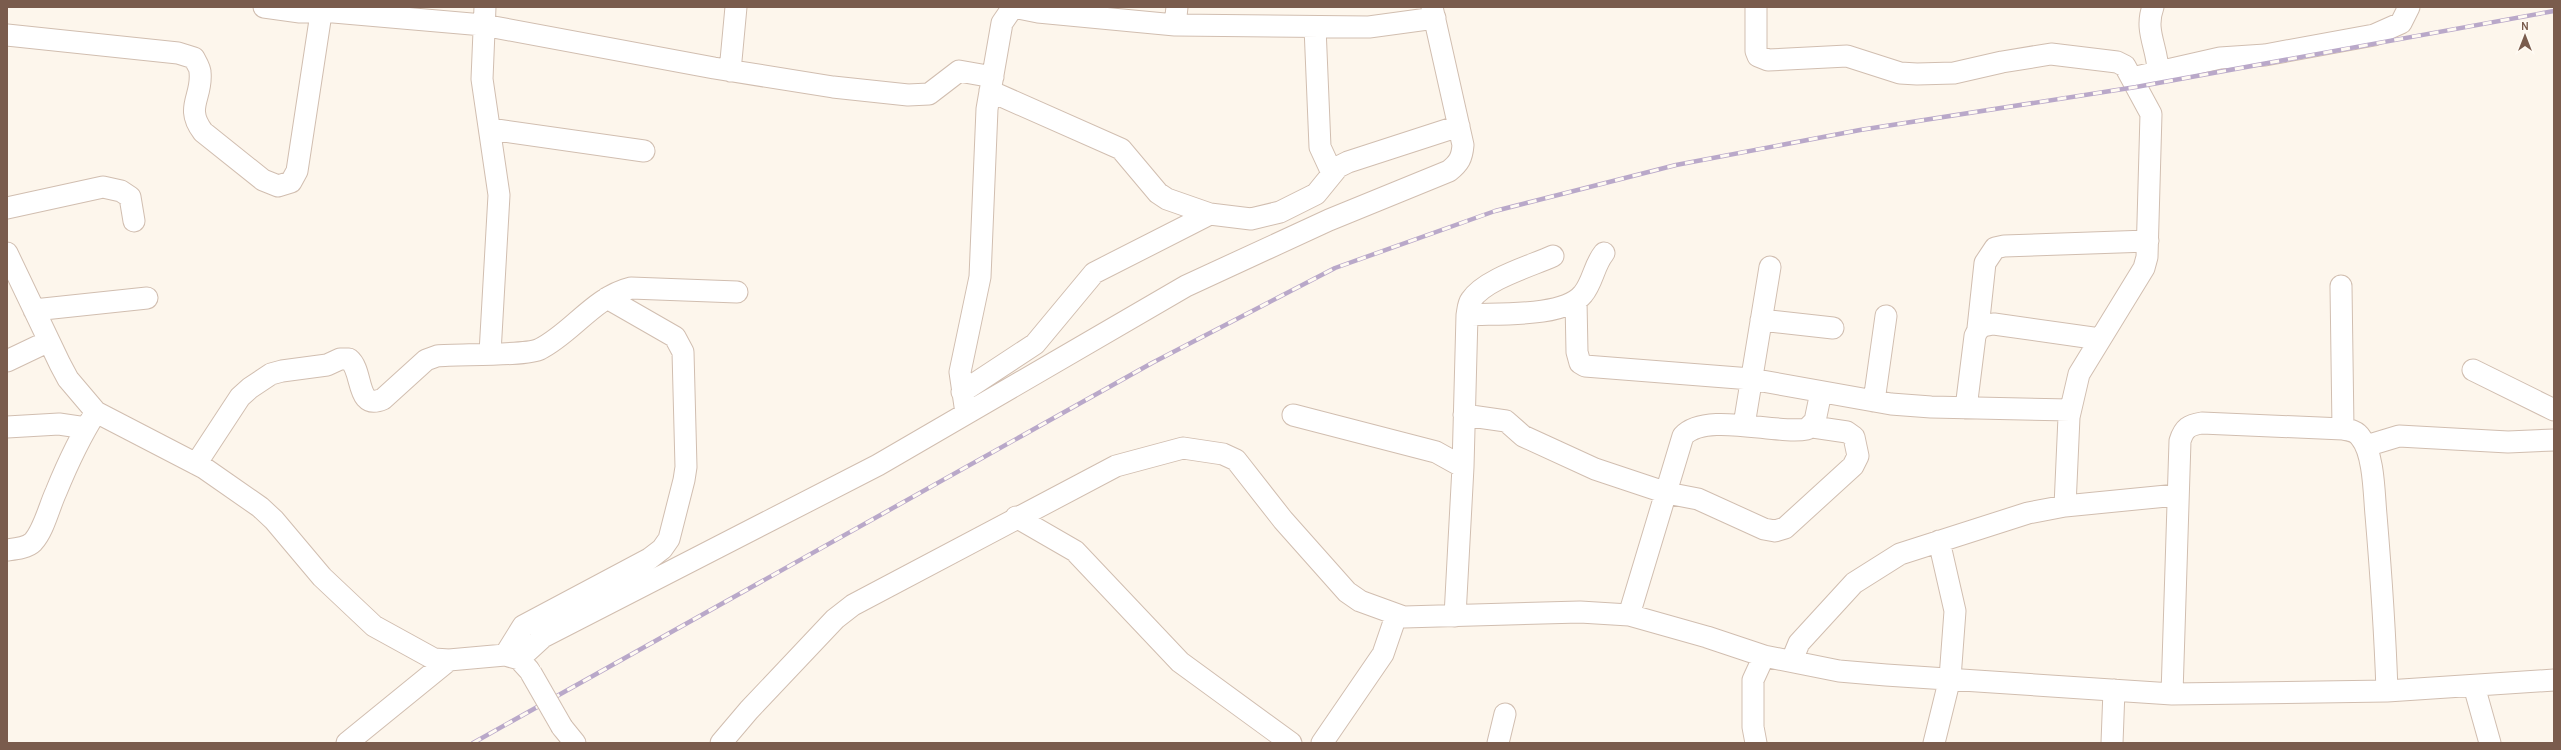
<svg xmlns="http://www.w3.org/2000/svg" width="2561" height="750" viewBox="0 0 2561 750" font-family="Karla,sans-serif">
  <style>
    .lines { fill: none; stroke-linecap: round; stroke-linejoin: round }
    .minor-casing { stroke: #d1beb0; stroke-width: 23 }
    .minor { stroke: #fff; stroke-width: 21 }
    .rail-casing { stroke: #b9a8c9; stroke-width: 4.5 }
    .rail { stroke: #fffaf3; stroke-width: 3; stroke-dasharray: 9; stroke-linecap: butt }
    .minor-bridge-casing { stroke: #d1beb0; stroke-width: 23; stroke-linecap: butt }
    .minor-bridge { stroke: #fff; stroke-width: 21 }
  </style>
  <rect width="100%" height="100%" fill="#fdf6ec"/>
  <g class="lines">
    <g class="minor-casing">
      <path id="minor" d="M264,7L300,12L322,11L483,25L714,68L833,87L908,95L929,94L959,71L993,77
        M485,7L482,79L499,195L490,353
        M1013,7L1038,12L1175,25L1369,27L1435,18
        M1756,7V51L1758,56L1768,60L1847,56L1900,73L1917,74L1954,73L2002,62L2051,54L2117,62L2125,66L2151,114L2147,257L2144,268L2079,374L2069,417L2065,506
        M2153,7C2144,31 2158,48 2158,72
        M1175,25L1177,7
        M1315,27L1320,147L1332,173
        M7,35L178,53L194,58C196,62 200,68 200,72C203,97 184,107 203,132L263,180L278,186L291,182L297,171L322,7
        M730,71L736,7
        M2132,78L2220,58L2265,55L2374,35L2401,23L2409,7
        M990,91L1121,149L1158,193L1167,199L1210,214L1251,219L1280,212L1316,194L1338,167L1348,162L1459,126
        M490,129L644,151
        M7,208L103,187L121,191L130,197L134,221
        M7,253L60,364L68,379L96,412L204,468L260,507L274,520L322,577L374,626L434,659L449,660L505,655L519,659L529,670
        M2341,286L2343,429
        M1576,301L1577,352L1580,363L1585,366L1751,379L1891,404L1931,407L2070,410
        M34,310L147,298
        M1467,315C1495,313 1564,318 1583,294C1593,282 1594,265 1604,253
        M1761,320L1833,328
        M1978,328L1985,263L1995,248L2004,246L2148,241
        M7,361L49,341
        M2473,370L2554,410
        M962,392L1035,344L1094,273L1210,214
        M1874,401L1886,316
        M1966,408L1975,336C1979,326 1984,325 1994,324L2100,339
        M966,413L960,372L980,277L987,109L1002,23L1013,7
        M1293,415L1436,452L1463,467
        M1464,415L1506,421L1523,436L1595,469L1667,493L1698,499L1764,529L1775,531L1785,528L1853,466L1858,456L1854,437L1847,432L1813,427
        M1744,425L1770,267
        M7,427L59,424L86,428
        M2366,446L2399,436L2508,442L2554,440
        M196,464L240,397L250,388L271,374L282,371L327,365L340,359H349C364,371 355,411 383,399L426,360L437,356C457,354 527,356 540,349C572,333 594,297 631,288L737,292
        M1016,517L1075,551L1180,662L1291,743
        M7,550C15,549 27,548 33,542C44,530 49,507 56,492C67,465 80,437 96,412
        M1629,615L1683,436C1706,411 1777,435 1807,429L1815,421L1821,392
        M1455,616L1463,467L1467,315C1468,310 1468,304 1471,300C1485,279 1531,266 1553,256
        M505,655L523,626L649,559L662,549L669,539L684,480L686,467L683,352L675,337L607,298
        M519,659L543,637L878,465L1186,286L1329,220L1449,171C1459,163 1462,158 1463,145L1432,7
        M1792,660L1799,643L1854,583L1900,554L2028,513L2065,506L2177,495
        M2474,686L2490,743
        M2172,694L2180,441C2184,428 2189,425 2202,423L2343,429C2350,430 2357,431 2361,438C2374,454 2374,494 2376,515C2381,574 2385,632 2387,691
        M562,727L575,743
        M347,743L449,660
        M721,743L749,710L835,619L853,605L1116,466L1183,448L1223,454L1236,460L1283,520L1347,592L1360,601L1404,617L1580,612L1629,615L1707,637L1764,656L1839,671L1886,675L2172,694L2387,691L2554,680
        M1322,743L1383,654L1396,616
        M1498,743L1505,714
        M1756,743L1753,727V680L1764,656
        M1934,743L1950,678L1955,611L1939,541
        M2112,743L2114,690"/>
    </g>
    <use href="#minor" class="minor"/>
    <g class="rail-casing">
      <path id="rail" d="M473,743L1152,363L1335,268L1495,211L1676,165L1860,130L2136,87L2554,11"/>
    </g>
    <use href="#rail" class="rail"/>
    <g class="minor-bridge-casing">
      <path id="minor-bridge" d="M531,673L562,727"/>
    </g>
    <use href="#minor-bridge" class="minor-bridge"/>
  </g>
  <rect width="2561" height="750" fill="none" stroke="#7a5c4d" stroke-width="16"/>
  <g transform="translate(2525 36)" stroke="#fffaf3" stroke-width="3" paint-order="stroke">
  <path d="M0-3L7 15L0 10L-7 15Z" fill="#7a5c4d"/>
  <text y="-6" font-size="11" font-weight="bold" text-anchor="middle" fill="#7a5c4d">N</text>
  </g>
</svg>
